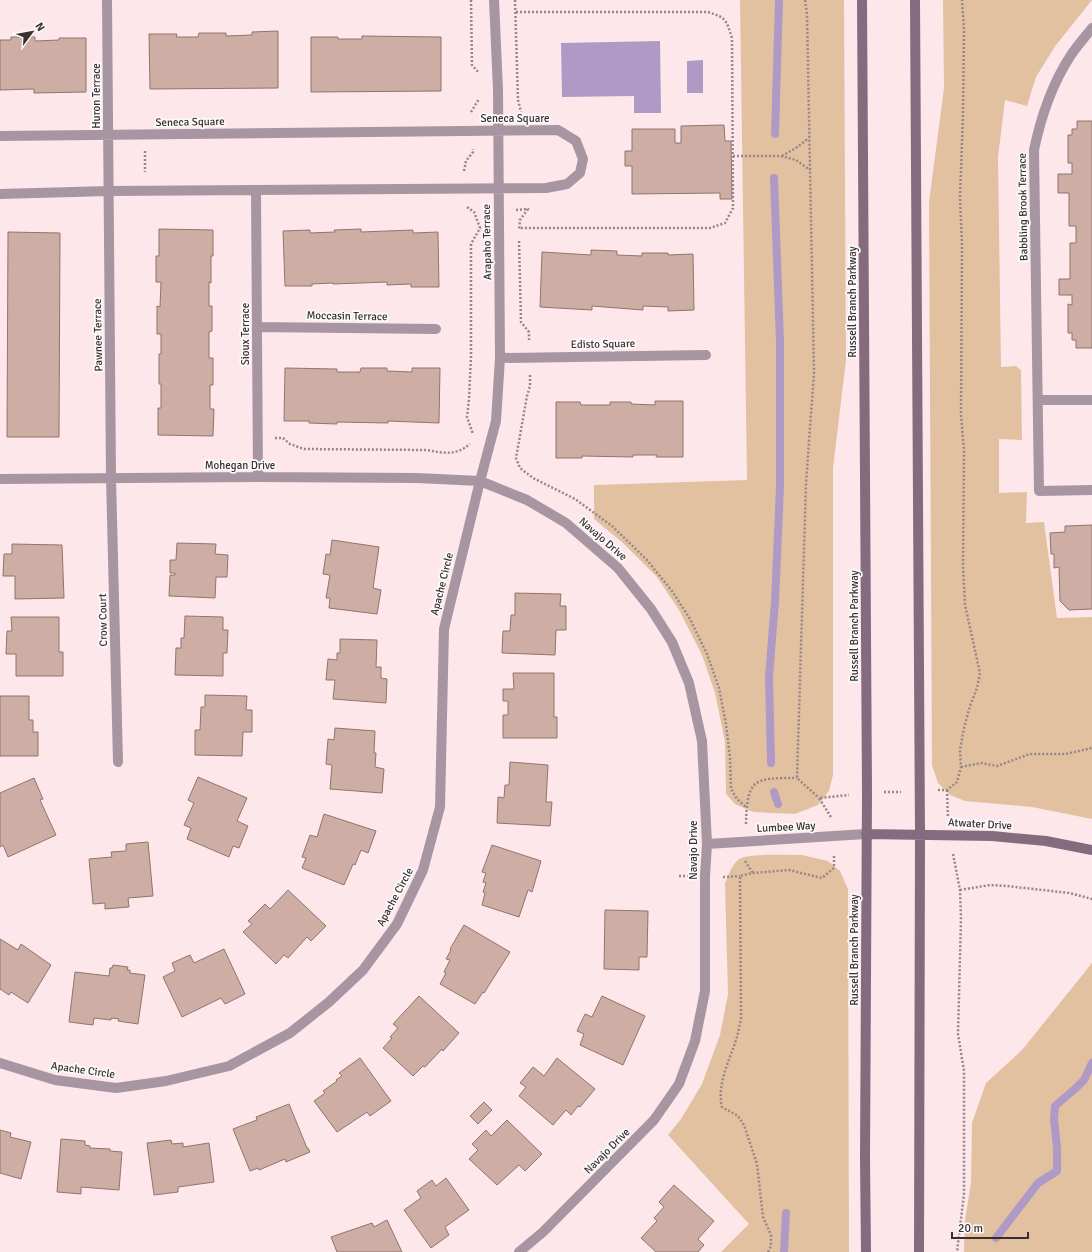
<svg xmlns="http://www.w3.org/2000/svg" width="1092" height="1252" viewBox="0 0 1092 1252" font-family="Signika,sans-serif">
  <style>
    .green { fill: #e2c1a1 }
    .water { fill: #af9ac6 }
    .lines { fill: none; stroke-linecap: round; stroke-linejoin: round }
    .stream { stroke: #af9ac6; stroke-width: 8 }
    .building { fill: #cdada4; stroke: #92746b }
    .path { stroke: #978689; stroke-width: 2.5; stroke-dasharray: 2 2; stroke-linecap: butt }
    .street { stroke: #a895a2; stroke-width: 10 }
    .secondary { stroke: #866a7e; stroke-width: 10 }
    .labels { text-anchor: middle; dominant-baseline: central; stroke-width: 3.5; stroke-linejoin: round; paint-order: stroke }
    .street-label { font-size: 11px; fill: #3b2e30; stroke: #fbfbfb }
  </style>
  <rect width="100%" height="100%" fill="#fde7eb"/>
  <path class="green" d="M740,0H844L846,360L833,468V775L829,791L818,805L795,814L753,812L735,804L726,794L725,742L715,693L702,655L679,610L657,577L623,543L594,519V485L747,480Z
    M943,0H1092L1056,45L1036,77L1027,106L1005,100L998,157L1001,367L1016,366L1021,370L1022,440L999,439V493L1027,492L1026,523L1044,522L1057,618L1092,617V819L1032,807L965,801L950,795L938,783L932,765L929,202L944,88Z
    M802,855L828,861L840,871L848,889L849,1252H721L749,1224L668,1135L681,1119L702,1084L720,1035L728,994L725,883C729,874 731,866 739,859C747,853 790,855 802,855Z
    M1092,963V1252H964L965,1220L971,1183L972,1123L986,1083L1022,1050Z"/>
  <path class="water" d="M660,41L661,113H634V96L562,97L561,43Z
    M703,60V93H687V61Z"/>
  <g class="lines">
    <path class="stream" d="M775,134L779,0
      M771,763L769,677L775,602L780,487V342L774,178
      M774,792L778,804
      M996,1238L1038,1183L1057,1171V1148L1054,1119L1055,1106L1076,1088L1084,1080L1092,1063
      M784,1252L786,1213"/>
  </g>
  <path class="building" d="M278,31V88L150,89L149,34H177L176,37H198L199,33H226V36L252,35V32Z
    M362,36L441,37V91L311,92V37H338V39H362Z
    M11,37H35V41L59,40V38H86V92L34,93V89L0,90V40H11Z
    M1077,121H1092V348H1076V340H1072V333H1068V304L1072,305V295H1059V279H1070V243H1076V226H1069V193H1058V174H1072V163H1068V135H1072V129H1077Z
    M724,125L725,141H731L732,199H720V193L632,194V166H625V151H632V129H675V143H681V126Z
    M159,229L213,230V256H211V283L209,282V306H212V331L209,332V358H213V385H210V409H214L213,436L158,435V408H161V384H159V354H161V334H157V306L160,307L161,282H156V256H159Z
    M361,229V232L413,230V233L438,232L439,287H411V284L387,285V282L333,284V283L312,284V286H285L283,231L310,230V233L335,232L334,230Z
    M8,232L60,233L59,437H7Z
    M591,250L617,251V255L642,256V253H668V255L693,254L694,310L668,311V307L643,306V310L592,306V310L540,307L542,252L591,255Z
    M285,368L337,369V372H360L361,368H387V371L412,372V368H440L439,423L388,421V423L337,422V424L309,423V421H284Z
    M655,401H683V457H656L657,455H633V457L582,456V458H556V402H580L581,405H610V402H631V404L655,405Z
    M1092,525V609L1069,610L1060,601L1059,567L1054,568V554H1051L1050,533L1065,532V526Z
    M332,540L379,547L373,588L381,590L377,614L329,608L330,598H326L330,575L323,574L326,554L330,555Z
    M177,543L216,544L215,554L228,555L227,577H216L215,598L169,596L170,575H175V573H170V560H176Z
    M12,544L62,545L64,598L15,599V576H3L4,554H12Z
    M515,593L561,594L560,606H566V630H556L555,655L502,653L503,631H510L511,615H515Z
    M185,616L223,617V630H228L227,653H223V676L175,675L176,648H181V638H184Z
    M11,617H59V652H63V676H16V654H6L7,631H12Z
    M340,639L377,640L376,667H381V678L387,679L386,703L333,699L335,680H326L328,659L337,660V653H340Z
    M513,673H554V717H557V738H503V715H508V701H503V689H514Z
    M205,695L247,696L246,710H252V732H243L242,756L195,755V730H200L201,707H205Z
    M0,696H29V720H33V732H38V756H0Z
    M335,728L375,731L374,753H376L375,767L384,769L382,793L330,789L332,765L326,764L328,739L334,740Z
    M510,762L548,765L546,802H552L550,826L497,823L498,797L504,798L505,785H509Z
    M198,777L247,798L237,821L248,826L239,848L233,846L229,857L187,839L191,828L184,825L194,803L188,800Z
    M34,778L43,799L40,800L56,835L8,857L3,845L0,847V793Z
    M324,814L376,831L368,853L361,850L355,865L353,864L344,885L302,868L306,858L302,857L310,835L317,837Z
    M148,842L153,896L128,898L129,907L105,909V903L93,904L89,859L112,857L111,852L126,851V844Z
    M492,845L541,861L532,892L528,890L519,917L482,905L485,893L483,892L486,883L483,882L486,873L482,872Z
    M288,890L326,926L311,941L307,937L288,958L284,955L276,964L243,932L252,924L248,921L265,904L270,909Z
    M605,910L648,911L647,957H639V970L604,969Z
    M464,925L510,952L484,993L483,992L475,1004L440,984L446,973L444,972L450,960L446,959L451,950L450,949Z
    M0,939L18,950L21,944L51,965L28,1003L11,992L9,995L0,989Z
    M224,949L245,994L225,1004L221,998L182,1017L163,977L175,971L172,963L190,955L194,963Z
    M113,965L128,967L127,970H130V973L145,975L138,1024L118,1021L119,1019L111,1018V1020L94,1018L93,1025L69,1022L75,972L109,976L110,968H112Z
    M419,996L459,1033L443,1051L442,1049L425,1067L423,1066L413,1076L383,1048L392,1038L390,1037L398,1028L393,1024Z
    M602,996L645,1016L623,1065L580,1045L584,1034L577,1031L585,1014L592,1017Z
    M360,1058L391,1101L370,1116L367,1112L337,1132L314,1101L325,1093L323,1091L337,1081L336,1080L342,1076L339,1073Z
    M557,1058L595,1089L580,1107L578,1106L571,1115L566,1110L553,1125L519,1096L526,1087L520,1083L533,1067L544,1076Z
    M484,1102L492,1110L478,1124L470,1116Z
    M289,1104L307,1148H308L310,1152L286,1162L285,1159L259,1170L258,1168L250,1171L233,1129L257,1120L256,1117Z
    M507,1120L542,1154L525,1171L519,1165L497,1185L469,1159L478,1150L472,1144L486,1130L491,1136Z
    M0,1130L11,1133L10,1137L31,1142L21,1179L0,1173Z
    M61,1139L85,1141V1145L90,1146V1148L110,1149V1151L122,1152L119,1190L81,1187V1194L57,1192Z
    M171,1140L172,1144L183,1143V1147L209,1143L214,1182L178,1187V1192L154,1195L147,1143Z
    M446,1178L469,1210L445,1227L449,1235L431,1248L404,1210L421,1198L417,1191L432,1180L436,1186Z
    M674,1185L714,1221L698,1239L704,1245L698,1252H656L641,1238L657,1221L654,1218L664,1207L659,1202Z
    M387,1220L402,1252H337L331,1237L372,1223L374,1227Z"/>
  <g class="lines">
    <path class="path" d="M471,0L472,65L479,73
      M515,0L518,100L521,112
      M805,0L807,14L814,373L806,483L797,778L819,798
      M516,12H708C727,18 726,20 732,38L733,208L725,223L710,228H519
      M471,112L479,99
      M145,151V172
      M733,156H781L796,160L810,170
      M782,156L796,148L809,138
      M464,171L466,161L473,152V149
      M467,207L474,212L480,228L471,244V356L469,399L467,417L473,434
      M516,210L528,209L520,220L519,230
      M519,241L521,322L529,332V340
      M530,375V386L527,396L516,458L520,468L533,478L575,499L612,526L647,560L672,591L690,619L707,654L719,688L726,724L730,757L731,789L737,799L746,807
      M275,438H283L290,444L304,449L427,450C443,453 456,456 470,444
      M961,767L981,763L997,766L1030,754H1066L1092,748
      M938,790H947L957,782L961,767L960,750L964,728L970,706L977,688L980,673L965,605L963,566L964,451L961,415L962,245L960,198L963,115L964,29L962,0
      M947,790L948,818
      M884,792H901
      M831,817L819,798L849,795
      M746,824C747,778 754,778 797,778
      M953,854L960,890L961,919L958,1034L964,1071V1194L957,1252
      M745,861L753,873
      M679,876H688
      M723,877L740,876
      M960,890L990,885L1007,886L1069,893L1092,899
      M768,1252L771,1246V1235L763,1217L757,1164L744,1125L738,1116L722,1107C717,1086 728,1063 735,1043C738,1035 739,1027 741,1019L740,876L753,873L789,870L822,878L834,868V854"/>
    <path class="street" d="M107,0L111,477L118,762
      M1092,28C1085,37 1077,46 1071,55C1052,84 1041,116 1034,150L1039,491L1092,490
      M0,136L558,130L576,141L583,159L580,173L567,184L546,188L109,191L0,194
      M256,191L258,477
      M257,327L436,329
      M500,358L706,355
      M1038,400H1092
      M0,479L258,477L417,478L480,481L527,500L566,523L618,568L651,609L672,642L689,683L702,741L707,844L705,876V991L695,1041L679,1084L654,1120L543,1232L519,1252
      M707,844L866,834
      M0,1063L55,1080L116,1088L166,1081L229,1066L290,1033L329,1002L363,970L397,924L423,870L440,807L444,629L480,481L496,421L500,358L498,90L494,0"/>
    <path class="secondary" d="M862,0L867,793L865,1158L866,1252
      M915,0L920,835L919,1252
      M866,834L992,836L1046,841L1092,850"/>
  </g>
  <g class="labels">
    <g class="street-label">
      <text transform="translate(96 96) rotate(-90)">Huron Terrace</text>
      <text x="515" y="118">Seneca Square</text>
      <text transform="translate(190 122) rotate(-1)">Seneca Square</text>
      <text transform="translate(1023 207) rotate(-91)">Babbling Brook Terrace</text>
      <text transform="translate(487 242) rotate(-91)">Arapaho Terrace</text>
      <text transform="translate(852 302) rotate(-90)">Russell Branch Parkway</text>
      <text transform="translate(347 316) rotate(1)">Moccasin Terrace</text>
      <text transform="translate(245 334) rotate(-90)">Sioux Terrace</text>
      <text transform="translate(98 335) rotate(-91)">Pawnee Terrace</text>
      <text transform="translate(603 344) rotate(-1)">Edisto Square</text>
      <text x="240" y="465">Mohegan Drive</text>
      <text transform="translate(603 539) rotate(41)">Navajo Drive</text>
      <text transform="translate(442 584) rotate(-76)">Apache Circle</text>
      <text transform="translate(103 620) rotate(-91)">Crow Court</text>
      <text transform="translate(854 626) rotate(-90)">Russell Branch Parkway</text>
      <text transform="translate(980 824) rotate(3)">Atwater Drive</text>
      <text transform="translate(786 827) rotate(-3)">Lumbee Way</text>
      <text transform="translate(693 850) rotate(-90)">Navajo Drive</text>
      <text transform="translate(395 897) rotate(-62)">Apache Circle</text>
      <text transform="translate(854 950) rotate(-90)">Russell Branch Parkway</text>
      <text transform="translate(83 1070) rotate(8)">Apache Circle</text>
      <text transform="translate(607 1151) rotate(-45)">Navajo Drive</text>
    </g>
  </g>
  <g transform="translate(32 32) rotate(58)" stroke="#fbfbfb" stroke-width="3" paint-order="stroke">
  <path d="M0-3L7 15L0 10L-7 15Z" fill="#3b2e30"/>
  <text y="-6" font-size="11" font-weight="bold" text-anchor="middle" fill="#3b2e30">N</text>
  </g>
  <path d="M952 1232v6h76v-6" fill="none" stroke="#3b2e30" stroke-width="2"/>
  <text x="958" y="1232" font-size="12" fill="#3b2e30" stroke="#fbfbfb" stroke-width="3" paint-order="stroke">20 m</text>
</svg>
